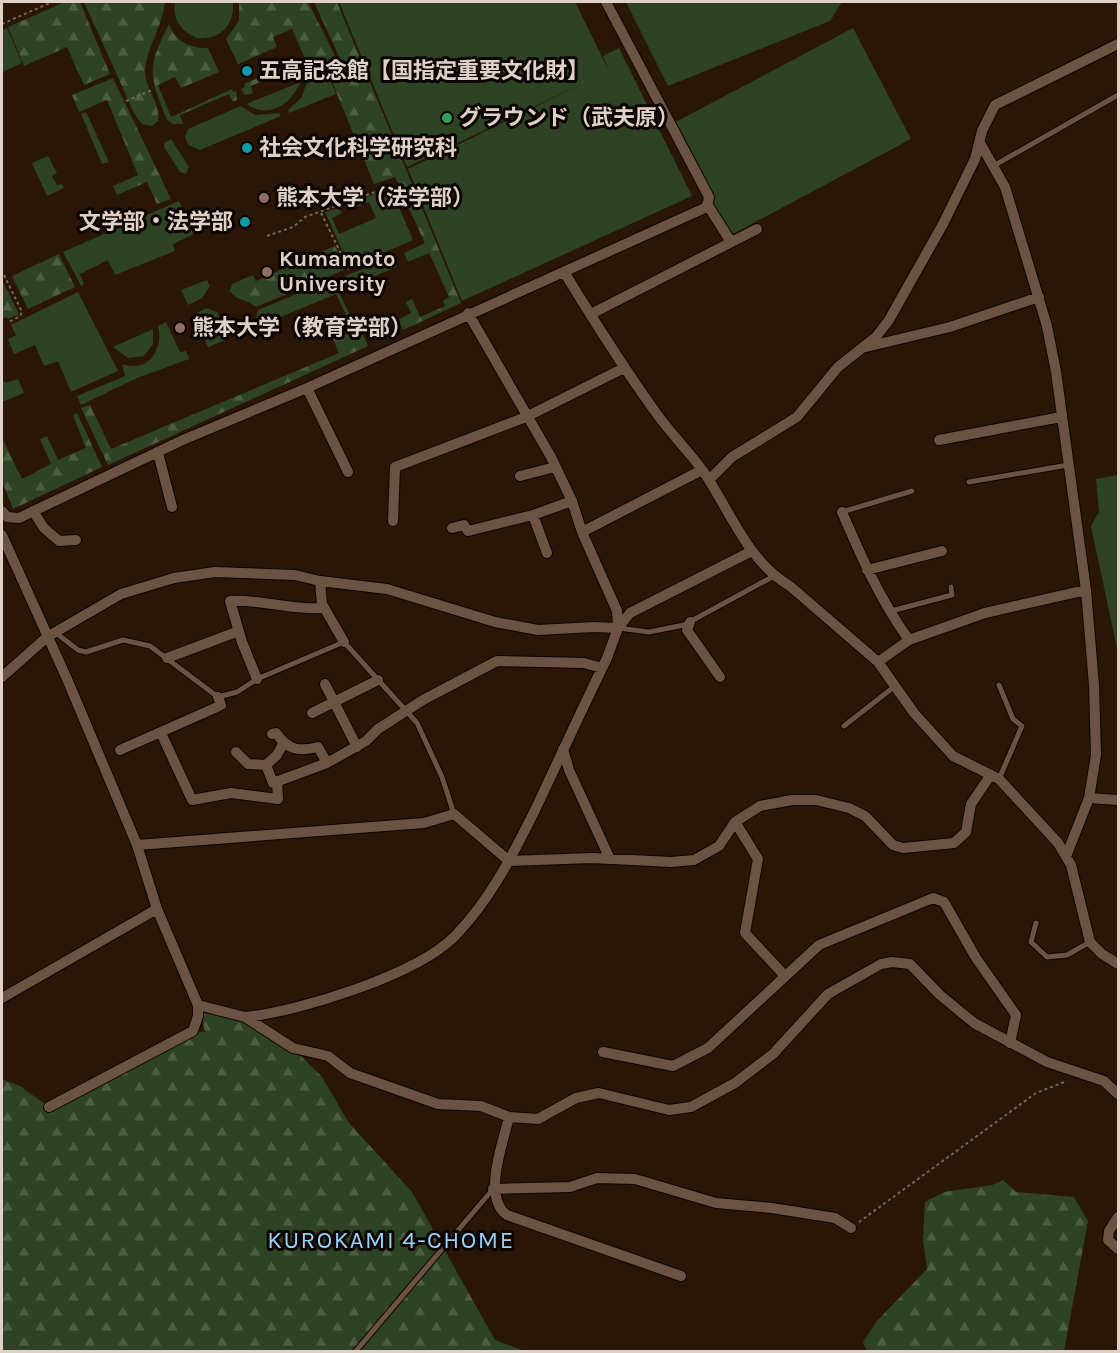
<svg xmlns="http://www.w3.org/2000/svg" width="1120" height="1353" viewBox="0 0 1120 1353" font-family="Karla,'Noto Sans JP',sans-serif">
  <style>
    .green { fill: #2e4323 }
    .forest { fill: url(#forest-firs) }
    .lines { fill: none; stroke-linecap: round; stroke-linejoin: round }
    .lane-casing { stroke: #110300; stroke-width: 7 }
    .street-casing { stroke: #110300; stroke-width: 12 }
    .path { stroke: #766558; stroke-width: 2; stroke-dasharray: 3 3; stroke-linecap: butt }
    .lane { stroke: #6a5342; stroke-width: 5 }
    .street { stroke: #6a5342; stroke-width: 10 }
    .culture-dot { fill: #0f9aa8; stroke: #0c0502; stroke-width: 2 }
    .leisure-dot { fill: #2e9e5b; stroke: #0c0502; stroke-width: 2 }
    .education-dot { fill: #8d6e63; stroke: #0c0502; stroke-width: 2 }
    .labels { text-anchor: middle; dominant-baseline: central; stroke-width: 6; stroke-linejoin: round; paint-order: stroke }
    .poi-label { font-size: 22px; font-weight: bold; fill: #dfd1c7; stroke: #0c0502; text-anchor: start }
    .neighbourhood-label { font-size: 24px; letter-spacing: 1.5px; fill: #99d2f9; stroke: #0c0502 }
  </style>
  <defs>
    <pattern id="forest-firs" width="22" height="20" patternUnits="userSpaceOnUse" patternTransform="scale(1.5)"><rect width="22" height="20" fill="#2e4323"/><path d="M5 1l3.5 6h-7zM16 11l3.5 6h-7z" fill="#4c5d41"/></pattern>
  </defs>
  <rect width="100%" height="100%" fill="#291607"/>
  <path class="green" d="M175,2H233C235,24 221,41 197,38C181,32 172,19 175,2Z
    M339,2H575L609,71L603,56L619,48L692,196L462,301L408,169L584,83L407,167Z
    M626,2H842L830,21L668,86Z
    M7,28L22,63L2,72V30Z
    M853,28L911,139L729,236L670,125Z
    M327,72L336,94L289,113L288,110L301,98L308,80Z
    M301,82C290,104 270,120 246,104Z
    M241,106L255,115L279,113L281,116L200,150L188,145L185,136L188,129Z
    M86,112L109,162L102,164L81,114Z
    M171,139L189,167L186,174L180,172L164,147V143Z
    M48,156L57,173L52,176L57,185L62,184L64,188L47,196L32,163Z
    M391,188L413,240L350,267L325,212L339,208L342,213L332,218L339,234L376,218L369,202L355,208L352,202Z
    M179,201L194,234L173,244L175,251L115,275L108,260L80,274L84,284L81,286L63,252Z
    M425,243L429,253L408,262L404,253Z
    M393,257L397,267L349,287L345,276Z
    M333,279L354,324L351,325L336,294L254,328L258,310Z
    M207,280L210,286L202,298L188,305L181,290Z
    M78,292L118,371L71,392L58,361L44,366L35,345L14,354L8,339L16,335L11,325Z
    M206,308L217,312L229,339L208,347L193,315Z
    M166,322L180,352L186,351L189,359L137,378L81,405L77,396L125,376L122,364C148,374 164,349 158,326Z
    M153,329V344L144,356L128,358L113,347Z
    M18,379L24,393L2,402V382L5,381L6,383Z
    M1118,475V653L1091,526L1099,512L1096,479Z"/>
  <path class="forest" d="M65,2H80L110,74L84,85L67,47L24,66L8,27Z
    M84,2H165C162,27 147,48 145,70C144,88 161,103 158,121L152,126L142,124L135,115Z
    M239,2H308L337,60L305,73L301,64L251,86L253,93L245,95L241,89L245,87L244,84L288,65L289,68L306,61L292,29L273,37L277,47L238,64L226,39L239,21Z
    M314,2H337L461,303L403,330L398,320L411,313L406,302L412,299L420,317L445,306L443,301L449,297L395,177L374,184L328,72L343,65Z
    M169,24C175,41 191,49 208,48L219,72L181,88L175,77L158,85L171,117L232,89L233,92L236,91L237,100L233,102L229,94L180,115L183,124H174L167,120C149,74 146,69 169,24Z
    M113,78L171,199L157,204L147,182L117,195L113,186L138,175L107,100L79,112L72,95Z
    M335,246L346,269L256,307C247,299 236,301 230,291L232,284L253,275L256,281Z
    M59,254L75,287L28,309L12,276Z
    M2,280L19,314L8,319L7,317L2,319Z
    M360,328L368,346L108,465L81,408L90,405L111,449L339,353L333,339Z
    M77,413L102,467L13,509L2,481V438L22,479L51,464L40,439L47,436L58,460L86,448L73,415Z
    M198,1005L245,1017L293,1048L322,1077L349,1123L412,1192L495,1340L522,1350L547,1351H2V1079L20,1086L49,1107L193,1031L205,1032Z
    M1003,1180L1016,1192L1074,1197L1088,1221L1064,1351H867L863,1342L877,1321L927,1269L923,1239L925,1202L944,1192L992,1185Z"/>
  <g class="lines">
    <g class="lane-casing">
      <path id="lane" d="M995,165L1118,95
        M969,482L1068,465
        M842,512L912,491
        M891,611L952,595L951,587
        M618,628L649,632L684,625L774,576
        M56,633L78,650L86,652L123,640L150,646L218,697L237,692L257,679L344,642L417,723L442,777L454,814
        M844,726L895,686
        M999,779L1022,726L1013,719L999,685
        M1036,923L1031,942L1047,957L1067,955L1090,942
        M355,1352L493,1189"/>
    </g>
    <g class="street-casing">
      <path id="street" d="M980,143L1005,187L1047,326L1056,372L1086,590L1094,685L1096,755L1089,798L1067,854
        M707,204L731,242
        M564,272C593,319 622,366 654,410C669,432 688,450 703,471C730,510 747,561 790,586L878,662L914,713L953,756L999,779L1058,843L1071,865L1090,942L1102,954L1118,964
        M468,313L551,457L572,501L582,532L617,611L618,628
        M591,314L757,229
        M866,347L950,327L1039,297
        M307,388L348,472
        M939,440L1061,417
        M158,453L172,507
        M520,476L555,467
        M709,480L732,457L797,417L838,367L876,337L889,320L943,224L975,159L982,131L995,105L1118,44
        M2,511L7,517L19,518L185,439L307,388L707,207L709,197L606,2
        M33,511L44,528L59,541L76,540
        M842,512C861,556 880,600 909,640
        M533,515L547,553
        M393,521L395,467L526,417L624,368
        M452,528L464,525L468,531L533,515L572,501
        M582,532L702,470
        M2,535L67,679L137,845L157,909L198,1005V1016L193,1031L49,1107
        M867,570L942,551
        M320,581L322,604L344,642
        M690,622L687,630L720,677
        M167,658L239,631
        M878,662L909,640L985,613L1086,590
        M2,677L47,637L121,594L174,578L215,572L295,575L320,581L387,589L495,622L538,630L594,627L618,628
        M257,679L242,642L230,601C262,599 293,611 324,608
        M325,684L357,747
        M312,713L378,680
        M161,733L192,800L231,793L278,799L277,781
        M272,734L276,733C288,750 299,752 318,747L327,763L366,741L378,729L423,700L497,661L584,663L602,668
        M284,742L277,755L266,765L273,783L327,763
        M563,749L569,770L610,859
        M120,750L215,708L221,705L218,697
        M236,752L248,764L266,765
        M1089,798L1118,800
        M735,822L758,859L745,933L785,976
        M137,845L424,823L454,814L509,861L592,858L671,862L694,860L719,846L735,822L760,806L792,800H816L849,808L865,816L893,845L903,848L954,843L966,832L971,804L990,776
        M2,998L157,909
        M198,1005L245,1017L293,1048L328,1056L350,1073L438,1104L481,1106L509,1117L538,1119L576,1098L599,1093L669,1110L691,1107L735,1083L773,1054L828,994L881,964L892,962L910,964L940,995L974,1023L1047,1062L1104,1081L1118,1094
        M246,1017C300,1011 417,975 455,936C492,898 514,852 537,806C560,757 583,707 607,658L618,628L630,613L752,551
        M603,1052L673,1066L708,1048L819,945L933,898L944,902L976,958L1016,1015L1010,1043
        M509,1117C503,1143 482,1197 507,1215L681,1276
        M493,1189L570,1187L597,1178L635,1179L716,1203L772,1208L835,1218L851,1228
        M1118,1217L1109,1231L1108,1240L1118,1249"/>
    </g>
    <path class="path" d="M2,24L52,2
      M126,101L152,90
      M321,213L349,270
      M267,236L293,227L305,217L392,186
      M4,275L22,312L20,316L9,322
      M859,1222L1036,1093L1067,1081"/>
    <use href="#lane" class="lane"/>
    <use href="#street" class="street"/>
  </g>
  <g class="culture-dot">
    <circle cx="247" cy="71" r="6"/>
    <circle cx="247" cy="148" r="6"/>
    <circle cx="245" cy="222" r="6"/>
  </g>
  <circle class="leisure-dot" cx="447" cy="118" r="6"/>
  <g class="education-dot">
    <circle cx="264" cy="198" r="6"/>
    <circle cx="267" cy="272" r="6"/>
    <circle cx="180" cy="328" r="6"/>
  </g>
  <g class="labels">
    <g class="poi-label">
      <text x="259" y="71">五高記念館【国指定重要文化財】</text>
      <text x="459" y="118">グラウンド（武夫原）</text>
      <text x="259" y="148">社会文化科学研究科</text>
      <text x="276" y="198">熊本大学（法学部）</text>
      <text x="233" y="222" text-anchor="end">文学部・法学部</text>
      <text x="279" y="259">Kumamoto<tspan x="279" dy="25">University</tspan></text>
      <text x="192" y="328">熊本大学（教育学部）</text>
    </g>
    <g class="neighbourhood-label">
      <text x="391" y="1240">KUROKAMI 4-CHOME</text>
    </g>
  </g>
  <rect width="1120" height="1353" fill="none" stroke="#dfd1c7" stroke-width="6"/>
</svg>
